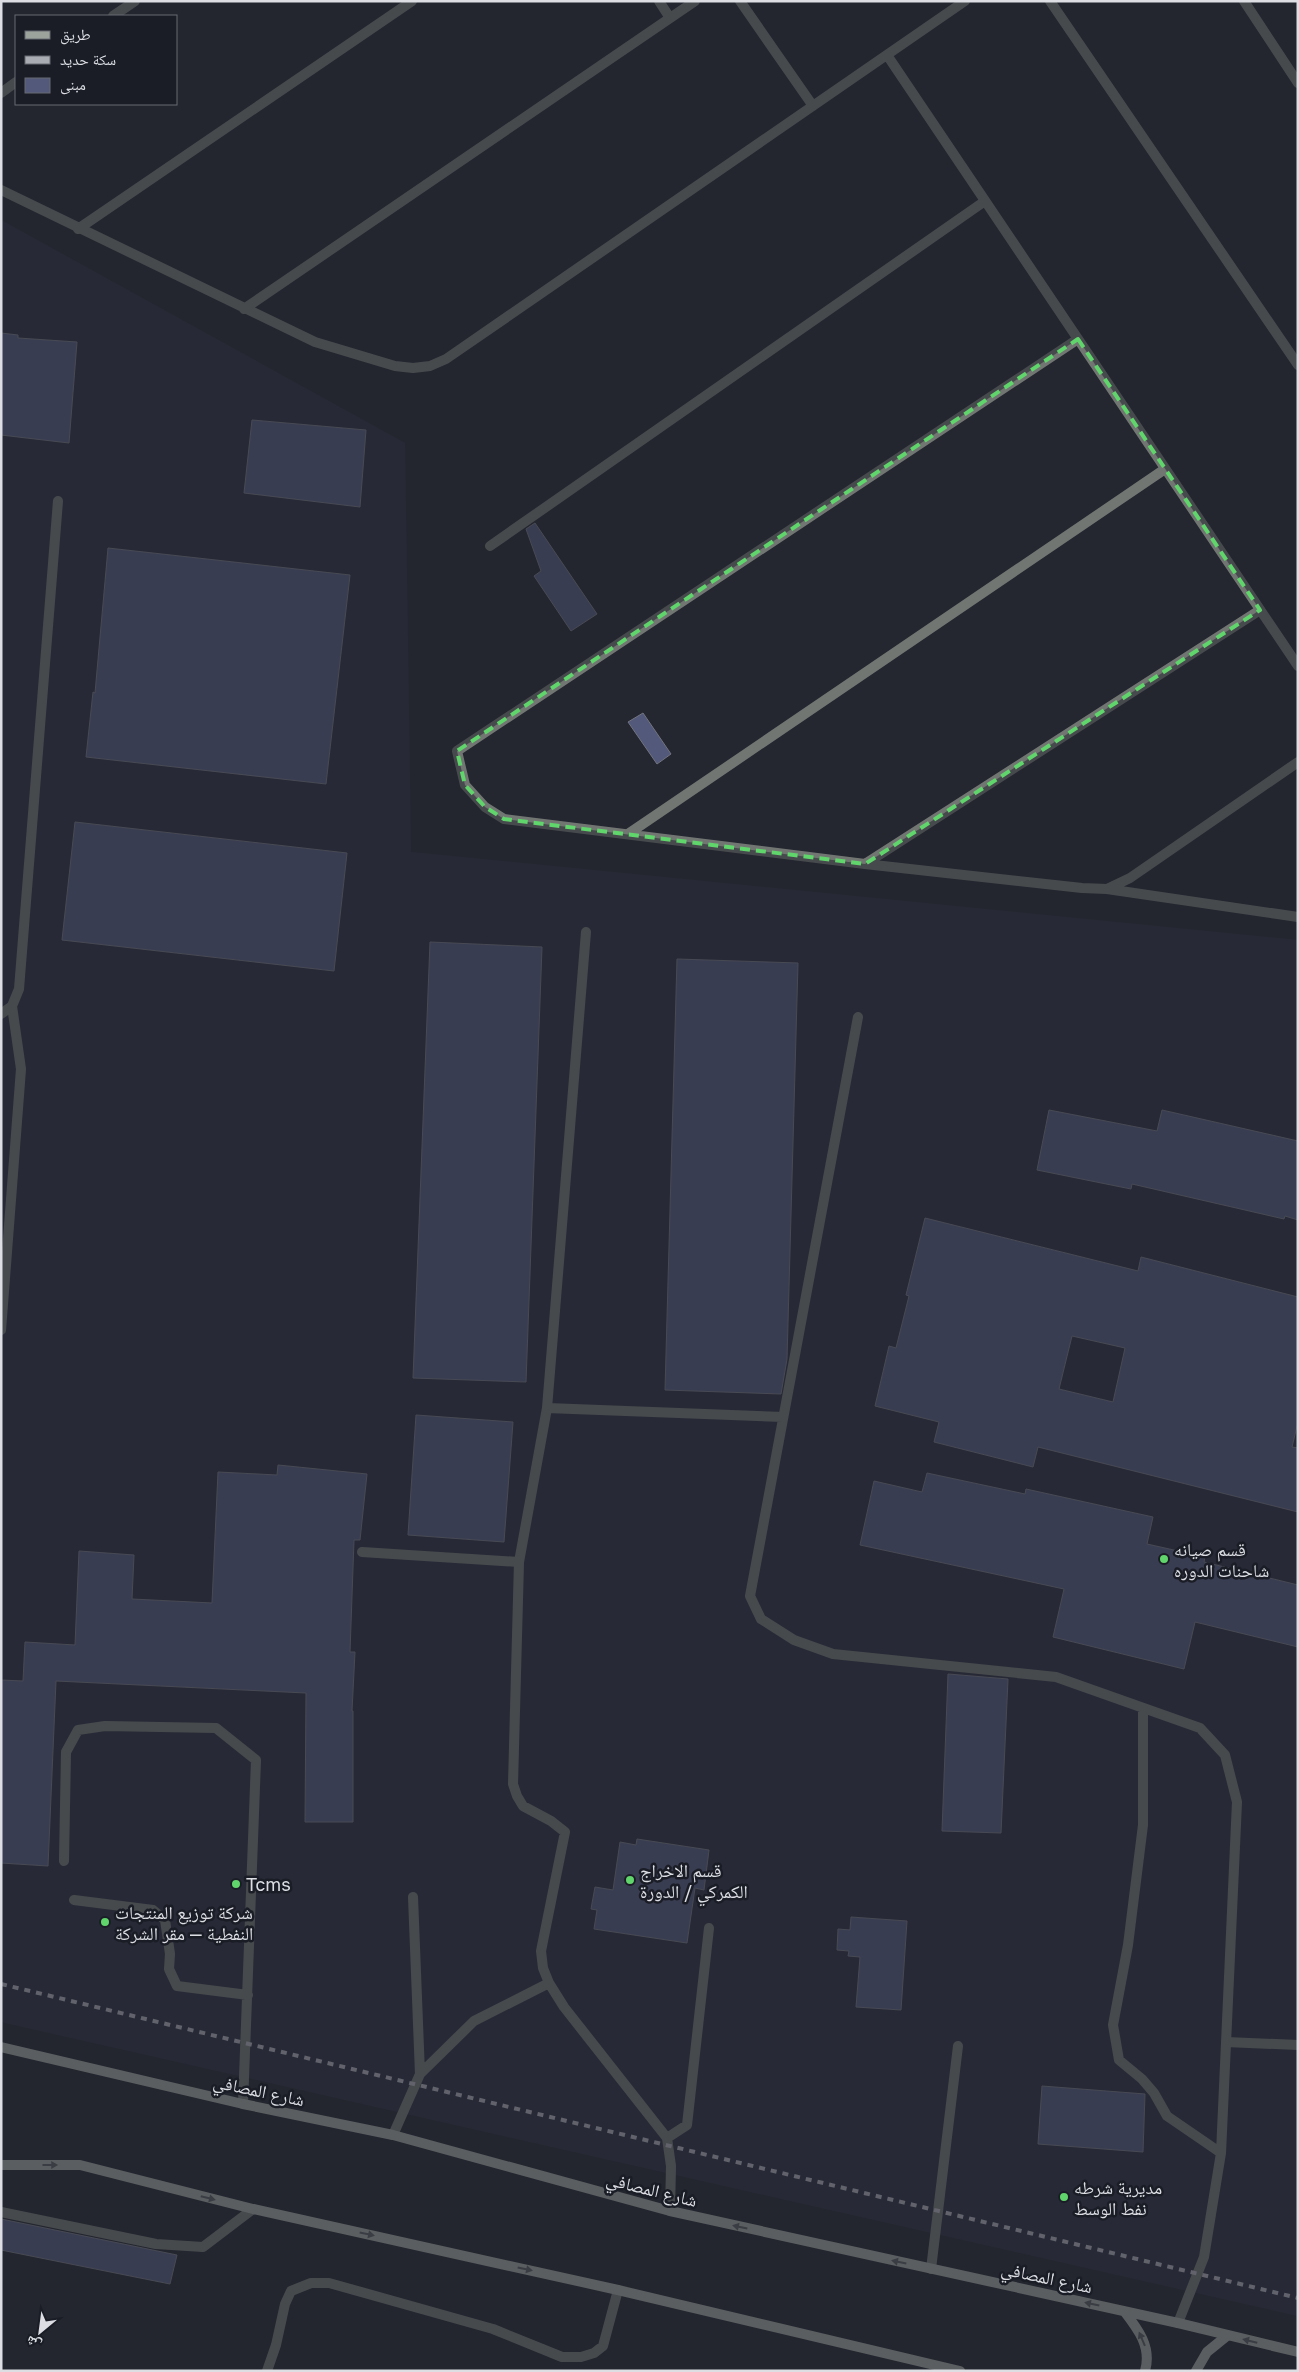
<svg xmlns="http://www.w3.org/2000/svg" width="1299" height="2372" viewBox="0 0 1299 2372" font-family="'Golos Text','Noto Naskh Arabic',sans-serif">
  <style>
    .built { fill: #2c2f3e }
    .building { fill: #52597b; stroke: #72747f; fill-rule: evenodd }
    .lines { fill: none; stroke-linecap: round; stroke-linejoin: round }
    .lane { stroke: #727672; stroke-width: 10 }
    .street { stroke: #727672; stroke-width: 10 }
    .secondary { stroke: #9ca39c; stroke-width: 10 }
    .rail { stroke: #aaacb3; stroke-width: 4; stroke-dasharray: 6 6; stroke-linecap: butt }
    .oneway { fill: #55595b }
    .marked { fill: none; stroke: #60d56b; stroke-width: 4; stroke-dasharray: 10 6; stroke-linejoin: round }
    .poi-dot { fill: #60d56b; stroke: #1b1d26; stroke-width: 2 }
    .labels { text-anchor: middle; dominant-baseline: central; stroke-width: 5; stroke-linejoin: round; paint-order: stroke }
    .poi-label { font-size: 18px; fill: #dcdee4; stroke: #1b1d26; text-anchor: start }
    .street-label { font-size: 18px; fill: #dcdee4; stroke: #1b1d26 }
  </style>
  <rect width="100%" height="100%" fill="#242630"/>
  <path class="built" d="M1,220L405,443L411,852L1298,940V2316L1,2022Z"/>
  <path class="building" d="M1,333L18,335V338L77,342L69,443L1,435Z
    M252,420L366,430L360,507L244,493Z
    M535,523L597,614L571,631L534,576L541,571L526,529Z
    M108,548L350,575L326,784L86,757L93,692L95,693Z
    M643,713L671,754L657,764L628,722Z
    M75,822L347,853L334,971L62,940Z
    M430,942L542,947L526,1382L413,1378Z
    M677,959L798,963L787,1359L781,1394L665,1390Z
    M1049,1110L1157,1131L1162,1110L1298,1141V1220L1285,1216L1284,1219L1132,1184L1131,1189L1037,1170Z
    M925,1218L1138,1271L1141,1257L1298,1297V1422L1292,1447L1298,1448V1512L1038,1447L1033,1467L934,1442L939,1422L875,1406L889,1346L896,1348L909,1296L906,1295ZM1072,1336L1125,1348L1113,1402L1059,1389Z
    M416,1415L513,1422L504,1542L408,1535Z
    M278,1465L367,1474L360,1540H354L350,1652H355L352,1711H353V1822H305L306,1693L56,1681L48,1866L1,1863V1680L23,1681L25,1642L75,1645L79,1551L134,1555L132,1599L212,1603L218,1472L277,1475Z
    M927,1473L1025,1494L1026,1489L1153,1517L1147,1544L1205,1557L1204,1562L1298,1585V1647L1195,1622L1184,1669L1053,1637L1064,1589L860,1545L874,1481L922,1492Z
    M948,1674L1008,1679L1001,1833L942,1831Z
    M637,1839L709,1850L704,1890L695,1888L687,1943L594,1929L597,1910L591,1909L595,1887L613,1890L620,1842L636,1845Z
    M851,1917L907,1921L901,2010L856,2007L860,1957L848,1956L849,1951L837,1950L838,1929L850,1930Z
    M1042,2086L1145,2094L1143,2152L1038,2144Z
    M1,2219L177,2255L170,2284L1,2250Z"/>
  <g class="lines">
    <path class="lane" d="M586,932L547,1408L519,1562L513,1784L517,1796L523,1806L551,1821L565,1832L541,1951L543,1968L549,1983L564,2007L667,2138L671,2166L670,2211
      M1,1014L12,1006L19,989L58,501
      M858,1017L750,1596L761,1619L794,1640L833,1654L1056,1677L1200,1728L1225,1755L1237,1802L1221,2153L1204,2257L1178,2323
      M1,1330L21,1069L12,1006
      M547,1408L783,1417
      M362,1552L519,1562
      M1143,1708V1825L1128,1945L1113,2025L1119,2060L1142,2079L1154,2093L1167,2116L1221,2153
      M64,1861L66,1752L78,1730L105,1726L216,1728L256,1760L243,2104
      M413,1897L420,2074
      M74,1900L153,1910L165,1920L170,1954L169,1969L177,1986L248,1995
      M1226,2042L1298,2045
      M393,2135L420,2074L474,2021L549,1983
      M667,2138L687,2125L709,1928
      M1,2212L156,2244L203,2247L253,2209
      M931,2269L958,2046
      M267,2371L276,2345L285,2304L291,2291L311,2283H329L493,2329L562,2357H581L594,2353L603,2346L618,2290"/>
    <path class="street" d="M659,1L670,18
      M740,1L813,106
      M1050,1L1298,365
      M1244,1L1298,83
      M113,16L135,1
      M887,55L1298,666
      M1,93L16,82
      M1,190L315,342L395,366L413,368L430,366L446,359L965,1
      M78,229L412,1
      M244,309L695,1
      M1078,339L457,751L465,785L485,807L504,819L865,864L1082,888L1107,889L1298,917
      M490,546L985,201
      M628,834L1165,469
      M865,864L1260,610
      M1107,889L1130,878L1298,762"/>
    <path class="secondary" d="M1,2047L243,2104L393,2135L670,2211L1178,2323L1298,2352
      M1,2165H80L253,2209L618,2290L960,2371
      M1124,2311C1138,2329 1152,2347 1145,2371
      M1196,2371L1207,2352L1228,2335"/>
    <path class="rail" d="M1,1984L1298,2298"/>
  </g>
  <defs><path id="oneway-solid" d="M-6-.8H1V-3.2L6.5 0L1 3.2V.8H-6Z" transform="scale(1.25)"/></defs>
  <g class="oneway">
    <use href="#oneway-solid" transform="translate(50 2165)"/>
    <use href="#oneway-solid" transform="translate(208 2198) rotate(14)"/>
    <use href="#oneway-solid" transform="translate(740 2227) rotate(-168)"/>
    <use href="#oneway-solid" transform="translate(367 2234) rotate(12)"/>
    <use href="#oneway-solid" transform="translate(899 2262) rotate(-168)"/>
    <use href="#oneway-solid" transform="translate(525 2269) rotate(12)"/>
    <use href="#oneway-solid" transform="translate(1092 2304) rotate(-168)"/>
    <use href="#oneway-solid" transform="translate(1142 2339) rotate(-113)"/>
    <use href="#oneway-solid" transform="translate(1250 2341) rotate(-166)"/>
  </g>
  <path d="M0 0H1299V2372H0ZM1078,339L1260,610L865,864L504,819L485,807L465,785L457,751Z" fill="#242630" fill-opacity=".55" fill-rule="evenodd"/>
  <path class="marked" d="M1078,339L1260,610L865,864L504,819L485,807L465,785L457,751Z"/>
  <g class="poi-dot">
    <circle cx="1164" cy="1559" r="5"/>
    <circle cx="630" cy="1880" r="5"/>
    <circle cx="236" cy="1884" r="5"/>
    <circle cx="105" cy="1922" r="5"/>
    <circle cx="1064" cy="2197" r="5"/>
  </g>
  <g class="labels">
    <g class="poi-label">
      <text x="1174" y="1549">قسم صيانه<tspan x="1174" dy="21">شاحنات الدوره</tspan></text>
      <text x="640" y="1870">قسم الاخراج<tspan x="640" dy="21">الكمركي / الدورة</tspan></text>
      <text x="246" y="1884">Tcms</text>
      <text x="115" y="1912">شركة توزيع المنتجات<tspan x="115" dy="21">النفطية — مقر الشركة</tspan></text>
      <text x="1074" y="2187">مديرية شرطه<tspan x="1074" dy="21">نفط الوسط</tspan></text>
    </g>
    <g class="street-label">
      <text transform="translate(259 2090) rotate(12)">شارع المصافي</text>
      <text transform="translate(652 2189) rotate(14)">شارع المصافي</text>
      <text transform="translate(1047 2277) rotate(12)">شارع المصافي</text>
    </g>
  </g>
  <rect width="1299" height="2372" fill="none" stroke="#dcdee4" stroke-width="5"/>
  <rect x="15" y="15" width="162" height="90" fill="#1b1d26" stroke="#686a72"/>
  <rect x="25" y="31" width="25" height="8" fill="#9ca39c" stroke="#686a72"/>
  <text x="60" y="40" font-size="15" fill="#dcdee4">طريق</text>
  <rect x="25" y="56" width="25" height="8" fill="#aaacb3" stroke="#686a72"/>
  <text x="60" y="65" font-size="15" fill="#dcdee4">سكة حديد</text>
  <rect x="25" y="78" width="25" height="15" fill="#52597b" stroke="#686a72"/>
  <text x="60" y="90" font-size="15" fill="#dcdee4">مبنى</text>
  <g transform="translate(40 2332) rotate(209)" stroke="#1b1d26" stroke-width="4" paint-order="stroke">
  <path d="M0-4L9 19L0 12L-9 19Z" fill="#dcdee4"/>
  <text y="-8" font-size="14" font-weight="bold" text-anchor="middle" fill="#dcdee4">ش</text>
  </g>
</svg>
